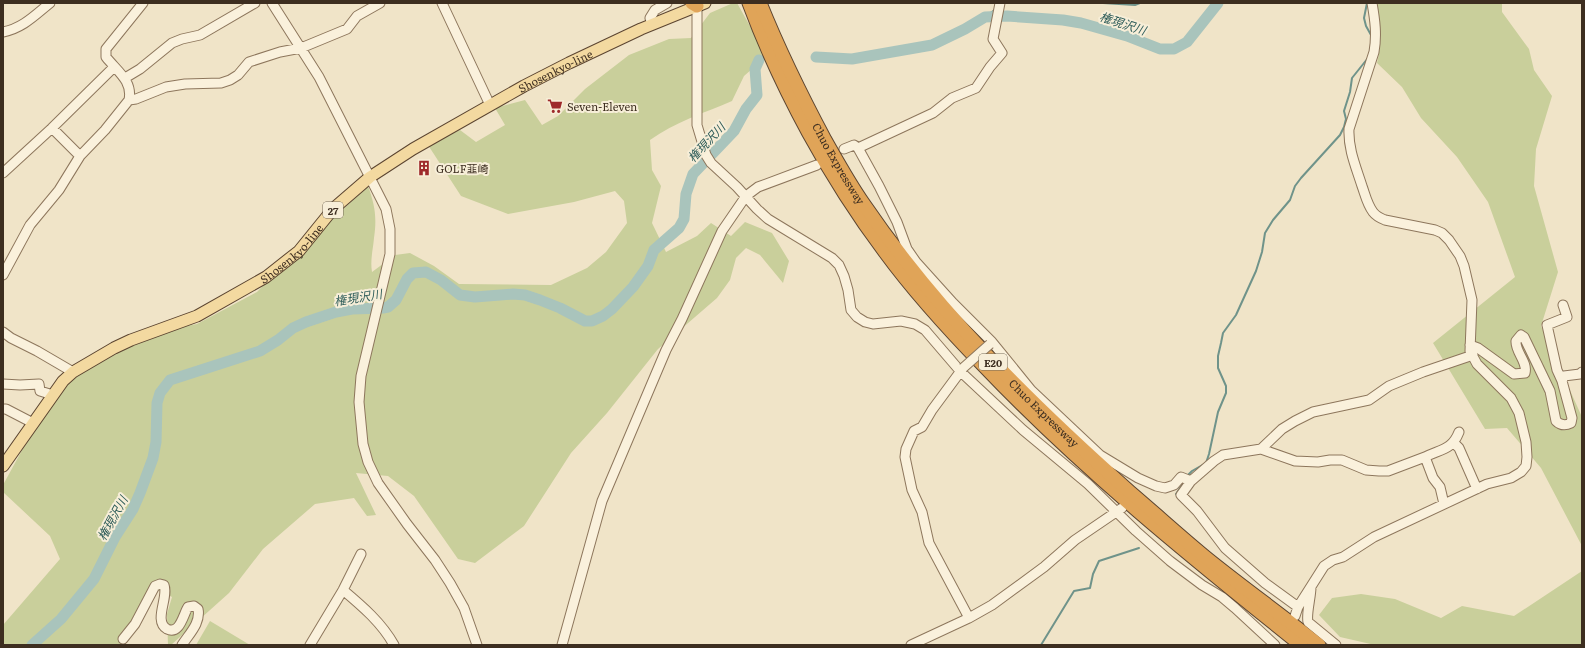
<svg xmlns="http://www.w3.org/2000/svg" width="1585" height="648" viewBox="0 0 1585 648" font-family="Literata,'Noto Sans JP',serif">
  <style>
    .green { fill: #c9cf9b }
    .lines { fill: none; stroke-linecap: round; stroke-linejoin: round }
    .stream { stroke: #6f938a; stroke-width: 2 }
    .river { stroke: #a9c4bc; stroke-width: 11 }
    .minor-casing { stroke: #8d765c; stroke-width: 11 }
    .major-casing { stroke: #5b4430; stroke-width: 13 }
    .highway-casing { stroke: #5b4430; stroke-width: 15 }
    .minor { stroke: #faf1dc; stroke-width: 9 }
    .major { stroke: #f3d9a0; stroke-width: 11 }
    .highway { stroke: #e0a458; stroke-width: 13 }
    .minor-bridge-casing { stroke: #8d765c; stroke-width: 11; stroke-linecap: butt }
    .minor-bridge { stroke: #faf1dc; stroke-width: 9 }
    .labels { text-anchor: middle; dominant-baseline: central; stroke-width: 4; stroke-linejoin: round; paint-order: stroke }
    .shield { fill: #f7eed8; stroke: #756857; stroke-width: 1 }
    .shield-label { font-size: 10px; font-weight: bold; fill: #3d2e20 }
    .street-label { font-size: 11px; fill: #3d2e20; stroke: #f7eed8 }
    .poi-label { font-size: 11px; fill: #3d2e20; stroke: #f7eed8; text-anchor: start }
    .water-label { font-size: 12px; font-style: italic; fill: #2f5d5a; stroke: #f7eed8 }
  </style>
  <rect width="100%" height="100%" fill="#f0e4c8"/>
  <path class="green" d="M733,3H737L767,56L744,76L732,101C704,113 675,122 650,140L652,170L661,186L652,223L666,252L697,236L711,223L731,236L745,222L772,233L789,261L783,283L760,255L746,248L736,258L730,280L717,298L658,349L607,413L571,453L524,526L475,563L458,559L414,496L388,476L356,473L376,515L367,516L354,498L315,504L263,549L229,593L171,645H168L167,614L172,597L150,586L122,645H3V625L60,559L50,536L3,492V485L51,397L91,356L132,336L197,324L257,292L281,267L368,186C375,205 377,218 374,238C373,250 370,260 372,272L395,255L410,253L434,266L459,284L551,285L587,268L606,252L627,223L624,201L615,191L574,202L508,214L461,196L428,145L460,130L476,142L505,125L495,108L525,100L542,125L558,116L585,89L629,55L669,39L691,38L710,13Z
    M1377,3H1502V12L1529,49L1534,70L1552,96L1536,149L1534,186L1558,272L1541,326L1582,417V546L1541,468L1507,428L1485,429L1433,343L1515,277L1488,202L1457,157L1421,118L1402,87L1377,63C1382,43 1380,24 1377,3Z
    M1582,571V645H1375L1340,637L1319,615L1332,598L1361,594L1395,599L1441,618L1462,606L1514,616Z
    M210,621L250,645H196Z"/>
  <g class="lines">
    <path class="stream" d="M1103,3L1135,5L1140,3
      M1367,3L1364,18L1366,26L1371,35
      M985,17L996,9
      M1187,476L1192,471L1206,463L1209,454L1218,412L1226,393V386L1218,368V356L1221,343L1223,333L1236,315L1256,271L1262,252L1265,233L1273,220L1290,200L1295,186L1301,178L1340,135L1344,127L1346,119L1344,111L1350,92L1352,78L1368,58
      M1176,494L1184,482
      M1041,645L1074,591L1090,588L1093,574L1099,561L1139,548"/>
    <path class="river" d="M816,57L852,59L932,45L965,29L985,17L1007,16L1063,20L1081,23L1127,36L1160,49H1174L1187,42L1218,3
      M32,645L61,619L94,579L115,537L133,509L140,493L153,458L156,442L157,403L160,393L170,380L260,351L278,340L293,328L306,322L336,312L352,309L383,308L388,307L396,300L407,279L413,273L426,272L441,280L460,295L475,297L513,294L525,295L540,300L560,308L585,321H592L603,316L612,309L633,287L648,266L654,250L679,228L684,219L686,194L693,174L734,131L746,109L757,95L755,69L759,60"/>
    <g class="minor-casing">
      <path id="minor" d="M272,3L319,77L386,209L390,229V254L361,376L359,402L363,444L368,462L378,483L407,524L435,560L450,583L464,608L477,645
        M442,3L490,105
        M697,6V125L706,155L711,163L737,187L757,209L768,219L832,258L839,265L844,276L848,290L851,310L857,317L865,322L873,324L901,321L915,324L925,330L961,372L1023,430L1088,484L1136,531L1170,561L1202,585L1222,597L1235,608L1275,645
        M652,24L650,18L655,10L667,3
        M3,32C23,28 35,15 50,3
        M125,78L140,69L172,43L182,39L200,35L255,3
        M129,100L136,99L166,87L185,84L221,83L230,80L238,75L249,62L280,52L301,48L347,29L357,16L380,3
        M52,128L80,156
        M858,148L933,113L952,98L976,88L990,67L1002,53L993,39L1000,3
        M844,149L854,145L858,148L879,186L897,222L907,249L916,262L953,303L992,342L1031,390L1100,455L1138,478L1156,486L1165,488L1174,485L1181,477L1191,481L1214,461L1223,455L1261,449L1282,429L1295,421L1313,412L1369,400L1389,386L1423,372L1473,355
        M3,173L52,128L114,67
        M3,275L30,225L59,190L80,156L105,130L129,100C133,81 117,71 106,57V49L143,3
        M3,332L11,338L37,351L73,372
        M1470,345L1478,348L1514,374L1525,373C1528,362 1515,352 1516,341L1521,335L1524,337L1550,391L1556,421C1560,425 1565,426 1571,423L1572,418L1562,381L1564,376L1580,374L1582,372
        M963,368L932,410L922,427L914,431L906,449L905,457L912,490L922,512L929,543L969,618
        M1562,381L1557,370L1547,325L1567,317L1563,305
        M3,384L20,385L39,384L40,391L53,395
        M3,409H6L33,423
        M1454,443L1459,448L1477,489
        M1261,449L1295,461L1318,462L1330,460H1342L1366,470L1379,471H1388L1425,457L1433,478L1440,487L1444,504
        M1425,457C1441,449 1452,450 1459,432
        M1191,481L1181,495L1197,511L1225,548L1265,583L1298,607
        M1311,587C1311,597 1306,614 1308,622L1336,645
        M343,590C362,606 382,623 394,645
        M1295,616L1298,607L1324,566L1333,560L1343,557L1374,537L1487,484L1511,478L1521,472L1526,466L1527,457L1526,442L1519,413L1511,398L1477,364L1470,351L1472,300L1464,266L1460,256L1449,240L1442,233L1435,230L1385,220C1380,218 1376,216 1373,212C1367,204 1365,194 1362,186C1356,167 1348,149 1349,129L1374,52C1377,35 1375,20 1372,3
        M123,639L135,624L155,586L160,584L164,585C169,597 153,621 167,629C180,635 183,615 188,607L194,606L198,609C201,623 189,634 182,645
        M310,645L343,590L361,554
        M562,645L602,501L666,350L682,319L722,231L746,196L758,187L817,165
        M911,645L969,618L992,605L1044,567L1075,540L1122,508"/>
    </g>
    <g class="major-casing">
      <g id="major">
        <path id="s1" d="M3,466L63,381L73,372L114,348L131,340L197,316L266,277L299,251L333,209L370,177L413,149L524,86L569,63L641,29L705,3"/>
      </g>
    </g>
    <g class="highway-casing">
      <g id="highway">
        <path d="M692,3L697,6"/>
        <path d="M749,3C781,89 830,179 885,252C915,293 949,330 984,366C1081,468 1191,557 1301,645"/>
        <path id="s2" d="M760,3C779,50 801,95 825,140C837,161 849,183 863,203C937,312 1032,405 1130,492C1157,515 1182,538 1209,560C1245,589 1283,616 1319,645"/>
      </g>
    </g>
    <use href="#minor" class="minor"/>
    <use href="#major" class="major"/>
    <use href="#highway" class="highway"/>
    <g class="minor-bridge-casing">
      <path id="minor-bridge" d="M963,368L990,344"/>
    </g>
    <use href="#minor-bridge" class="minor-bridge"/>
  </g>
  <defs>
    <g id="supermarket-bare" transform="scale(1.2)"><path d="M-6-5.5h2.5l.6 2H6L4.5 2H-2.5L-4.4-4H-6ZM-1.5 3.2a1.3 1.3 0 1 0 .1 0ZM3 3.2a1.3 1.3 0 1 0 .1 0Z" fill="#9e2a2b" stroke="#f7eed8" stroke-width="2.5" paint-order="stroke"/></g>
    <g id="building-bare" transform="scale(1.2)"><path d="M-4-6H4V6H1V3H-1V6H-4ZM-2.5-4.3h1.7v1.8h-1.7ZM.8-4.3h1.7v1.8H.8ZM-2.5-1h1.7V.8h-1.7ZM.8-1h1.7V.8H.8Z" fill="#9e2a2b" stroke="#f7eed8" stroke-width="2.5" paint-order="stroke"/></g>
  </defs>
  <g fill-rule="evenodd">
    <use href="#supermarket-bare" x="555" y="106"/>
    <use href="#building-bare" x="424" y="168"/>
  </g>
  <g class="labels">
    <g class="shield">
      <rect x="323" y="202" width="20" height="16" rx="3"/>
      <rect x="979" y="354" width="28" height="16" rx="3"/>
    </g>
    <g class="shield-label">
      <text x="333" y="210">27</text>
      <text x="993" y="362">E20</text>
    </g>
    <g class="street-label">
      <text stroke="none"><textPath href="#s1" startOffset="692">Shosenkyo-line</textPath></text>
      <text stroke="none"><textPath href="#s2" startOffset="179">Chuo Expressway</textPath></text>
      <text stroke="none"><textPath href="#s1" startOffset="368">Shosenkyo-line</textPath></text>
      <text stroke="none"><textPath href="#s2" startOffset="503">Chuo Expressway</textPath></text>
    </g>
    <g class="poi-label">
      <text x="567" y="106">Seven-Eleven</text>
      <text x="436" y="168">GOLF韮崎</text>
    </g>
    <g class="water-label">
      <text transform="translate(1123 23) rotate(18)">権現沢川</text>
      <text transform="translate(706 142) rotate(-47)">権現沢川</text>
      <text transform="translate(358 297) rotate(-9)">権現沢川</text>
      <text transform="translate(112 518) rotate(-61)">権現沢川</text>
    </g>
  </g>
  <rect width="1585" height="648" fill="none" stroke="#3d2e20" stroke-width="8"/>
</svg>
